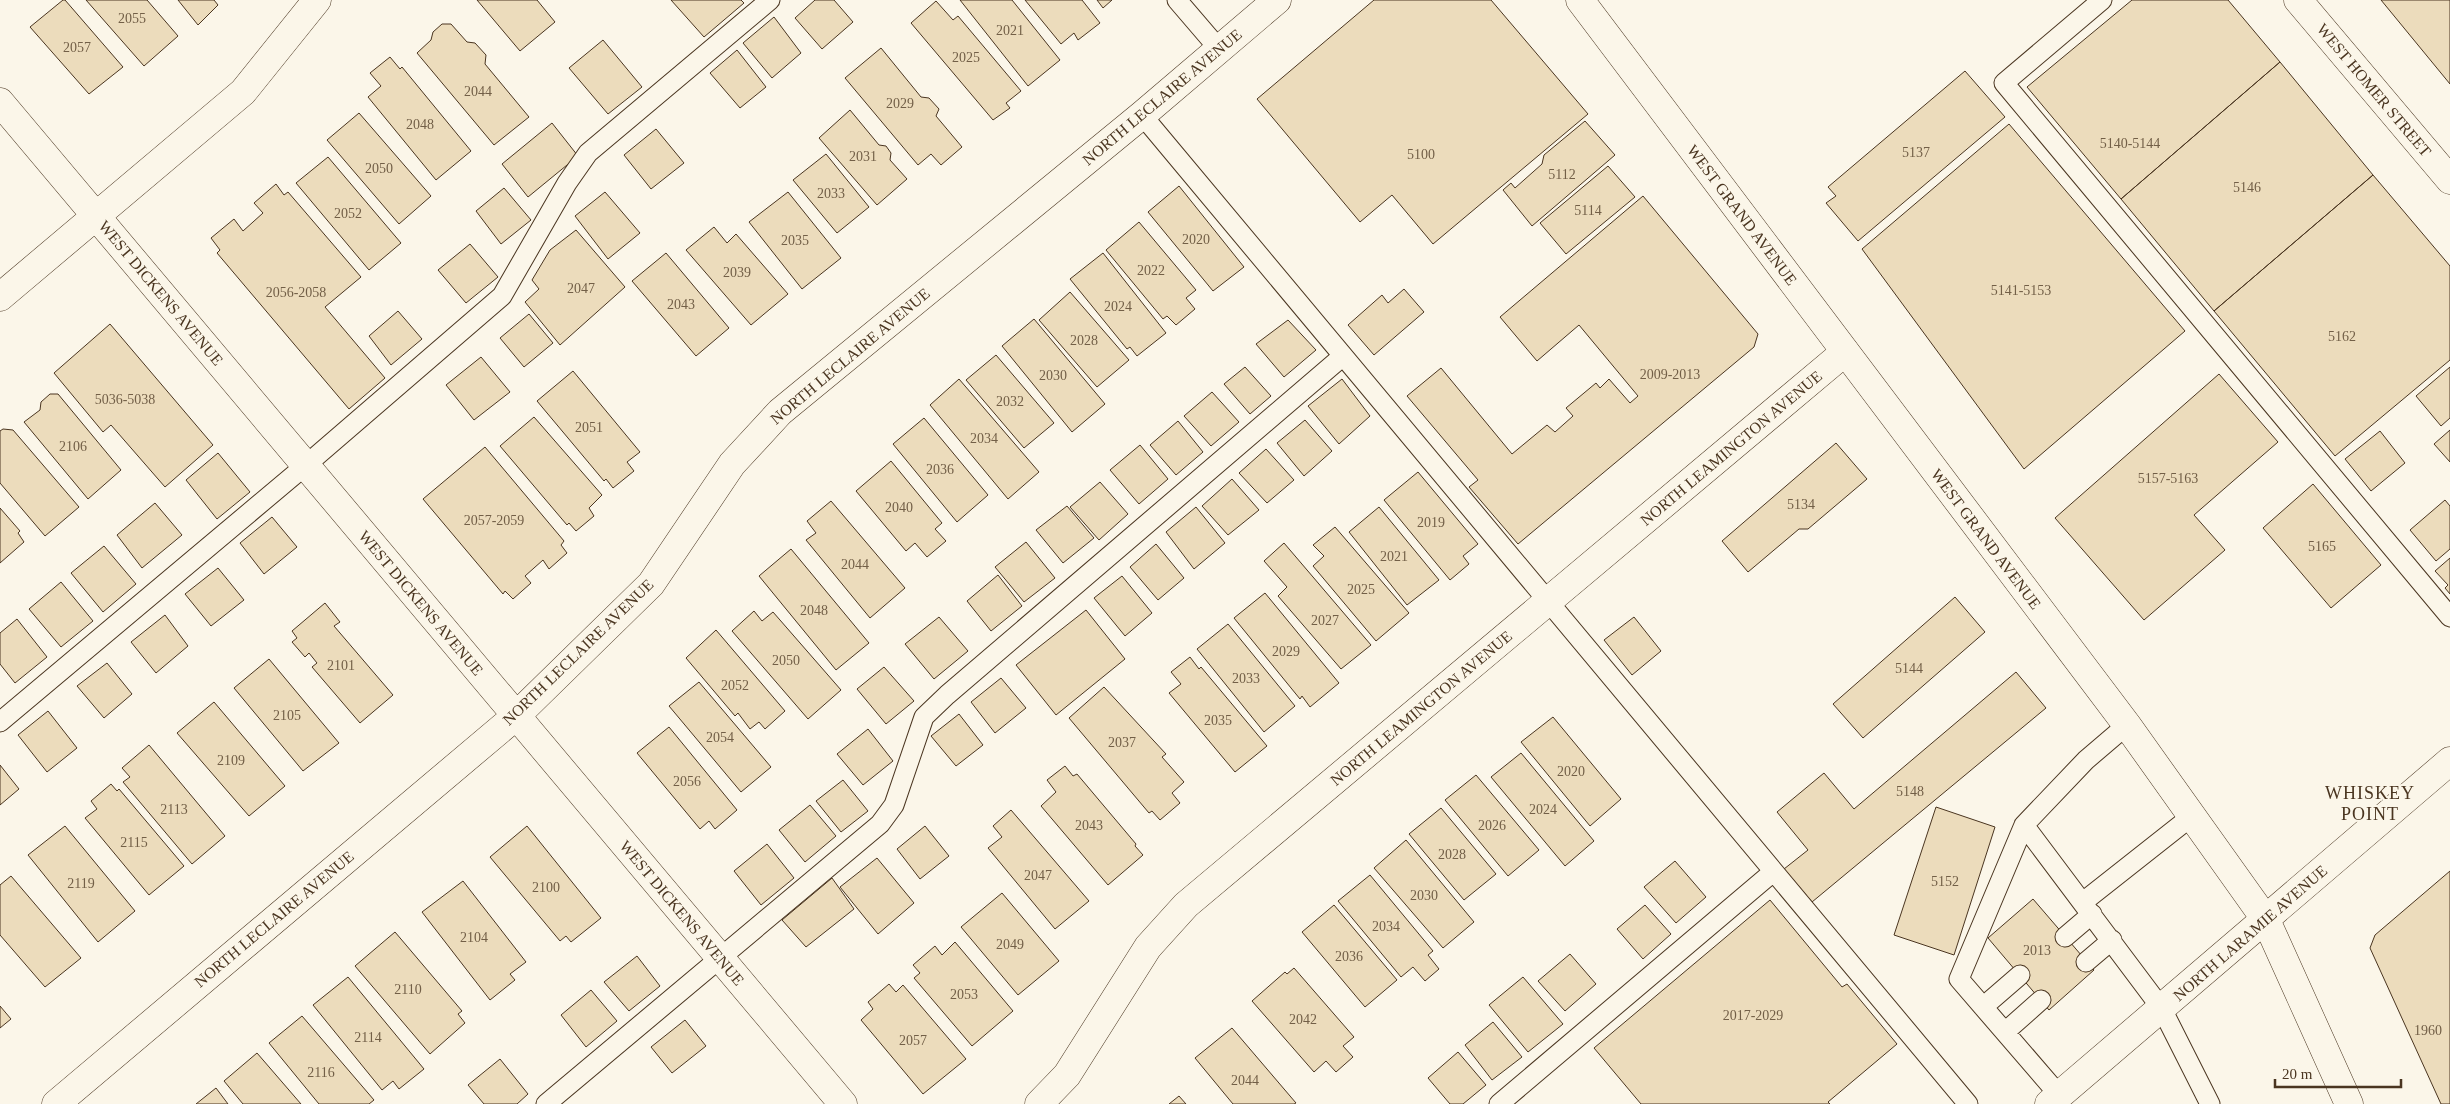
<svg xmlns="http://www.w3.org/2000/svg" width="2450" height="1104" viewBox="0 0 2450 1104" font-family="Georgia,serif">
  <style>
    .building { fill: #ecdcbc; stroke: #4a3520 }
    .lines { fill: none; stroke-linecap: round; stroke-linejoin: round }
    .lane-casing { stroke: #4a3520; stroke-width: 21 }
    .street-casing { stroke: #4a3520; stroke-width: 29 }
    .secondary-casing { stroke: #4a3520; stroke-width: 29 }
    .lane { stroke: #fbf6e9; stroke-width: 19 }
    .street { stroke: #fbf6e9; stroke-width: 28 }
    .secondary { stroke: #fbf6e9; stroke-width: 28 }
    .labels { text-anchor: middle; dominant-baseline: central; stroke-width: 4; stroke-linejoin: round; paint-order: stroke }
    .number-label { font-size: 14px; fill: #725f47 }
    .street-label { font-size: 16px; fill: #4a3520; stroke: #fbf6e9 }
    .neighbourhood-label { font-size: 18px; letter-spacing: 1px; fill: #4a3520; stroke: #fbf6e9 }
  </style>
  <rect width="100%" height="100%" fill="#fbf6e9"/>
  <path class="building" d="M63,0H65L123,67L89,94L30,27Z
    M86,0H147L178,36L144,66Z
    M178,0H214L218,5L198,25Z
    M477,0H537L555,22L520,51Z
    M671,0H741L744,3L704,37Z
    M815,0H834L853,22L822,49L795,18Z
    M960,0H1012L1060,60L1028,86Z
    M1025,0H1082L1100,23L1078,40L1074,33L1061,44Z
    M1097,0H1112L1103,8Z
    M1374,0H1491L1588,114L1433,244L1392,195L1360,222L1257,99Z
    M2132,0H2228L2280,62L2121,199L2027,87Z
    M2381,0H2450V84Z
    M936,1L953,20L958,16L1021,91L1006,103L1010,108L993,120L911,23Z
    M774,17L801,53L772,78L743,43Z
    M442,24H451L467,42L475,43L486,55L485,64L529,117L494,145L417,53L431,40L433,32Z
    M603,40L642,87L608,114L569,68Z
    M881,48L921,97L929,98L939,109L936,116L962,147L941,165L931,154L918,165L845,78Z
    M737,50L766,87L740,108L710,73Z
    M390,57L400,69L402,67L471,151L436,180L368,97L381,86L370,73Z
    M2280,62L2373,175L2214,311L2121,199Z
    M1965,71L2005,117L1858,241L1826,203L1836,196L1828,187Z
    M850,110L879,145L886,146L891,153L890,160L907,179L877,205L819,138Z
    M359,113L431,196L399,224L327,140Z
    M1585,121L1615,155L1532,226L1503,190L1511,183L1515,188L1542,164L1544,155Z
    M552,123L578,156L528,197L502,164Z
    M2009,124L2185,331L2024,469L1862,249Z
    M656,129L684,163L651,189L624,155Z
    M826,154L869,207L837,233L793,180Z
    M328,157L401,243L369,270L296,183Z
    M1608,166L1635,197L1566,254L1540,223Z
    M2373,175L2450,266V360L2335,456L2214,311Z
    M276,184L284,195L288,192L361,277L325,307L385,378L349,409L217,253L220,250L211,238L234,219L243,231L263,213L254,203Z
    M1179,186L1244,267L1213,291L1148,212Z
    M504,188L531,220L501,244L476,211Z
    M605,192L640,233L608,259L575,216Z
    M788,192L841,258L802,289L749,222Z
    M1643,196L1758,334L1754,347L1518,544L1469,487L1478,480L1407,396L1441,368L1512,454L1547,425L1555,432L1573,416L1566,408L1596,383L1600,388L1609,379L1630,403L1638,396L1579,325L1537,361L1500,317Z
    M1139,222L1196,290L1186,298L1195,309L1176,325L1167,316L1163,319L1106,250Z
    M714,227L727,243L736,234L788,294L751,325L686,250Z
    M576,230L625,287L560,345L525,302L539,289L532,280L550,250Z
    M470,244L498,277L466,303L438,270Z
    M666,253L729,328L696,356L632,281Z
    M1103,253L1166,333L1137,356L1130,347L1127,349L1070,279Z
    M1404,289L1424,312L1374,355L1348,325L1382,295L1388,303Z
    M1070,292L1129,360L1097,387L1039,320Z
    M398,311L422,339L391,365L369,336Z
    M529,314L553,343L524,367L500,338Z
    M1034,319L1105,404L1072,432L1002,346Z
    M1288,320L1316,350L1284,377L1256,344Z
    M110,324L213,445L165,487L111,425L103,432L54,373Z
    M996,355L1054,423L1024,448L966,380Z
    M481,357L510,392L474,420L446,385Z
    M1245,367L1271,396L1250,414L1224,384Z
    M2450,367V418L2441,426L2416,396Z
    M573,371L640,452L627,462L634,471L613,488L606,479L604,481L537,401Z
    M2219,374L2278,442L2194,515L2225,550L2144,620L2055,518Z
    M959,379L1039,472L1008,499L930,405Z
    M1342,379L1370,416L1339,444L1308,406Z
    M1212,392L1239,422L1211,446L1184,416Z
    M50,394H58L121,470L88,499L24,422L40,410L41,402Z
    M534,417L602,495L589,508L594,516L576,531L569,523L567,525L500,446Z
    M924,418L988,495L957,522L893,444Z
    M1305,420L1332,451L1304,476L1277,443Z
    M1178,421L1203,452L1176,475L1150,445Z
    M3,429L13,430L79,507L45,536L0,483V431Z
    M2450,430V462L2434,444Z
    M2380,431L2405,463L2371,491L2345,459Z
    M1836,443L1867,479L1808,529H1799L1748,572L1722,541Z
    M1140,445L1168,479L1139,504L1110,470Z
    M485,447L564,541L561,545L567,553L549,569L543,560L525,576L531,583L513,599L505,591L503,594L423,499Z
    M1266,449L1294,480L1267,503L1239,473Z
    M218,453L250,492L217,519L186,480Z
    M891,461L942,523L935,529L946,541L927,557L915,543L906,551L856,491Z
    M1418,472L1478,544L1463,556L1469,564L1450,580L1384,500Z
    M1232,479L1259,510L1228,535L1202,506Z
    M1100,482L1128,514L1099,540L1070,507Z
    M2313,484L2381,565L2331,608L2263,528Z
    M2445,500L2450,506V549L2436,561L2410,530Z
    M831,501L905,588L870,618L806,540L816,533L807,521Z
    M155,503L182,535L142,568L117,535Z
    M1067,506L1094,538L1063,563L1036,530Z
    M1196,507L1225,543L1194,569L1166,532Z
    M1379,507L1439,580L1407,605L1349,532Z
    M0,508L20,531L18,533L24,542L0,563Z
    M272,517L297,547L264,574L240,543Z
    M1335,527L1409,613L1376,641L1313,566L1324,556L1313,545Z
    M1026,542L1055,578L1024,602L995,567Z
    M1284,543L1371,645L1341,669L1278,596L1287,587L1264,561Z
    M1156,544L1184,578L1158,600L1130,567Z
    M104,546L136,584L103,612L71,573Z
    M791,549L869,643L836,670L759,576Z
    M2450,558V594L2445,588L2448,585L2435,571Z
    M218,568L244,600L211,626L185,594Z
    M998,575L1022,606L991,631L967,601Z
    M1122,576L1152,613L1125,636L1094,598Z
    M61,582L93,621L61,647L29,609Z
    M1265,593L1339,683L1310,707L1302,696L1300,699L1234,618Z
    M1955,597L1985,632L1863,738L1833,704Z
    M325,603L340,622L334,626L393,695L360,723L312,667L317,663L309,653L305,657L292,642L297,638L292,631Z
    M1086,610L1125,659L1056,715L1016,665Z
    M754,611L762,621L773,612L841,690L808,719L732,631Z
    M165,615L188,646L156,673L131,642Z
    M939,617L968,651L934,679L905,644Z
    M1634,617L1661,651L1632,675L1604,640Z
    M17,619L47,657L15,683L0,664V633Z
    M1228,624L1295,706L1264,732L1197,649Z
    M716,630L785,711L765,729L759,722L750,729L738,713L735,716L686,658Z
    M1190,657L1199,669L1201,667L1267,746L1235,772L1169,693L1181,684L1171,672Z
    M269,659L339,743L303,771L234,688Z
    M107,663L132,694L104,718L77,686Z
    M884,667L914,701L886,724L857,689Z
    M2016,672L2046,708L1812,902L1784,869L1808,850L1777,812L1824,773L1854,809Z
    M1001,678L1026,708L995,733L971,702Z
    M699,682L771,767L741,792L669,706Z
    M1104,687L1166,754L1162,757L1184,782L1172,793L1180,803L1160,820L1152,811L1149,813L1069,718Z
    M214,702L285,786L249,816L177,733Z
    M48,711L77,748L47,772L18,735Z
    M959,714L983,745L956,766L931,736Z
    M1553,717L1621,799L1590,826L1521,742Z
    M669,727L737,810L715,829L709,821L700,829L637,753Z
    M868,729L893,761L863,785L837,754Z
    M149,745L225,836L192,864L123,782L130,777L122,768Z
    M1521,753L1594,841L1565,866L1491,777Z
    M0,765L19,789L0,805Z
    M1065,766L1073,776L1077,774L1136,844L1135,846L1143,855L1108,885L1041,806L1056,792L1047,780Z
    M1476,775L1539,850L1508,876L1445,800Z
    M843,780L868,811L841,832L816,801Z
    M111,784L117,791L119,789L184,866L149,895L85,818L97,809L91,801Z
    M810,805L836,836L805,862L779,830Z
    M1936,807L1995,827L1954,955L1894,935Z
    M1441,808L1496,874L1464,900L1409,834Z
    M1011,810L1089,901L1055,929L988,848L1002,837L993,826Z
    M65,826L135,911L98,942L28,855Z
    M527,826L601,918L571,942L566,936L560,941L490,857Z
    M925,826L949,856L920,879L897,849Z
    M1406,840L1474,922L1443,948L1374,868Z
    M767,844L794,878L761,905L734,871Z
    M877,858L914,903L878,934L840,887Z
    M1675,861L1706,897L1676,923L1644,887Z
    M2450,871V1104H2441L2370,948L2375,935Z
    M1370,875L1433,951L1428,955L1439,969L1425,981L1413,967L1401,977L1338,901Z
    M11,876L81,958L45,987L0,935V885Z
    M832,878L854,909L806,947L782,920Z
    M463,881L526,962L510,974L515,980L490,1000L422,912Z
    M1002,893L1059,961L1018,995L961,927Z
    M2033,899L2094,970L2049,1010L1988,938Z
    M1770,900L1842,987L1847,984L1897,1044L1828,1102L1830,1104H1641L1594,1048Z
    M1334,905L1397,980L1365,1007L1302,932Z
    M1645,905L1671,934L1643,959L1617,929Z
    M395,932L462,1011L458,1014L465,1023L430,1054L355,966Z
    M955,942L1013,1011L972,1046L914,978L920,973L913,965L935,946L942,955Z
    M1570,954L1596,984L1565,1011L1538,981Z
    M637,956L660,986L629,1011L604,982Z
    M1294,968L1354,1037L1343,1046L1353,1057L1336,1072L1326,1061L1314,1072L1252,1001L1285,972L1287,974Z
    M348,977L424,1069L399,1089L393,1081L382,1090L313,1005Z
    M1523,977L1563,1024L1528,1052L1489,1005Z
    M889,984L896,992L903,985L966,1059L923,1094L861,1020L873,1009L868,1002Z
    M591,990L617,1021L586,1047L561,1015Z
    M0,1006L11,1019L0,1028Z
    M302,1016L374,1100L369,1104H319L269,1043Z
    M685,1020L706,1046L672,1073L651,1047Z
    M1493,1022L1522,1057L1492,1080L1465,1045Z
    M1232,1028L1296,1103L1294,1104H1233L1195,1058Z
    M1458,1052L1486,1085L1463,1104H1450L1428,1078Z
    M257,1053L301,1104H243L224,1081Z
    M500,1059L528,1094L517,1104H484L468,1085Z
    M216,1088L228,1104H196Z
    M1179,1096L1186,1104H1169Z"/>
  <g class="lines">
    <g class="lane-casing">
      <path id="lane" d="M1177,0L1219,49
        M2102,0L2004,83L2450,617
        M1142,115L1968,1104
        M0,722L306,465L502,296L567,183L588,153L770,0
        M2024,825L2162,1009L2210,1104
        M2083,902L2192,816
        M2065,937L2092,914
        M2086,962L2112,940
        M1983,1007L2020,975
        M2005,1032L2041,1000
        M2059,1095L1959,979L2024,825L2086,760L2127,725
        M546,1104L880,824L894,805L924,717L947,695L1343,356
        M1499,1104L1773,872"/>
    </g>
    <g class="street-casing">
      <path id="street" d="M2298,0L2450,180
        M0,102L843,1104
        M0,297L243,92L317,0
        M56,1104L516,716L651,584L732,464L780,412L1142,115L1277,0
        M1039,1104L1067,1075L1148,947L1186,905L1845,352"/>
    </g>
    <g class="secondary-casing">
      <path id="secondary" d="M1580,0L2127,725L2266,920L2349,1104
        M2049,1104L2450,761"/>
    </g>
    <use href="#lane" class="lane"/>
    <use href="#street" class="street"/>
    <use href="#secondary" class="secondary"/>
  </g>
  <g class="labels">
    <g class="number-label">
      <text x="132" y="18">2055</text>
      <text x="1010" y="30">2021</text>
      <text x="77" y="47">2057</text>
      <text x="966" y="57">2025</text>
      <text x="478" y="91">2044</text>
      <text x="900" y="103">2029</text>
      <text x="420" y="124">2048</text>
      <text x="2130" y="143">5140-5144</text>
      <text x="1916" y="152">5137</text>
      <text x="1421" y="154">5100</text>
      <text x="863" y="156">2031</text>
      <text x="379" y="168">2050</text>
      <text x="1562" y="174">5112</text>
      <text x="2247" y="187">5146</text>
      <text x="831" y="193">2033</text>
      <text x="1588" y="210">5114</text>
      <text x="348" y="213">2052</text>
      <text x="1196" y="239">2020</text>
      <text x="795" y="240">2035</text>
      <text x="1151" y="270">2022</text>
      <text x="737" y="272">2039</text>
      <text x="581" y="288">2047</text>
      <text x="2021" y="290">5141-5153</text>
      <text x="296" y="292">2056-2058</text>
      <text x="681" y="304">2043</text>
      <text x="1118" y="306">2024</text>
      <text x="2342" y="336">5162</text>
      <text x="1084" y="340">2028</text>
      <text x="1670" y="374">2009-2013</text>
      <text x="1053" y="375">2030</text>
      <text x="125" y="399">5036-5038</text>
      <text x="1010" y="401">2032</text>
      <text x="589" y="427">2051</text>
      <text x="984" y="438">2034</text>
      <text x="73" y="446">2106</text>
      <text x="940" y="469">2036</text>
      <text x="2168" y="478">5157-5163</text>
      <text x="1801" y="504">5134</text>
      <text x="899" y="507">2040</text>
      <text x="494" y="520">2057-2059</text>
      <text x="1431" y="522">2019</text>
      <text x="2322" y="546">5165</text>
      <text x="1394" y="556">2021</text>
      <text x="855" y="564">2044</text>
      <text x="1361" y="589">2025</text>
      <text x="814" y="610">2048</text>
      <text x="1325" y="620">2027</text>
      <text x="1286" y="651">2029</text>
      <text x="786" y="660">2050</text>
      <text x="341" y="665">2101</text>
      <text x="1909" y="668">5144</text>
      <text x="1246" y="678">2033</text>
      <text x="735" y="685">2052</text>
      <text x="287" y="715">2105</text>
      <text x="1218" y="720">2035</text>
      <text x="720" y="737">2054</text>
      <text x="1122" y="742">2037</text>
      <text x="231" y="760">2109</text>
      <text x="1571" y="771">2020</text>
      <text x="687" y="781">2056</text>
      <text x="1910" y="791">5148</text>
      <text x="174" y="809">2113</text>
      <text x="1543" y="809">2024</text>
      <text x="1089" y="825">2043</text>
      <text x="1492" y="825">2026</text>
      <text x="134" y="842">2115</text>
      <text x="1452" y="854">2028</text>
      <text x="1038" y="875">2047</text>
      <text x="1945" y="881">5152</text>
      <text x="81" y="883">2119</text>
      <text x="546" y="887">2100</text>
      <text x="1424" y="895">2030</text>
      <text x="1386" y="926">2034</text>
      <text x="474" y="937">2104</text>
      <text x="1010" y="944">2049</text>
      <text x="2037" y="950">2013</text>
      <text x="1349" y="956">2036</text>
      <text x="408" y="989">2110</text>
      <text x="964" y="994">2053</text>
      <text x="1753" y="1015">2017-2029</text>
      <text x="1303" y="1019">2042</text>
      <text x="2428" y="1030">1960</text>
      <text x="368" y="1037">2114</text>
      <text x="913" y="1040">2057</text>
      <text x="321" y="1072">2116</text>
      <text x="1245" y="1080">2044</text>
    </g>
    <g class="street-label">
      <text transform="translate(2374 90) rotate(50)">WEST HOMER STREET</text>
      <text transform="translate(1162 97) rotate(-40)">NORTH LECLAIRE AVENUE</text>
      <text transform="translate(1742 215) rotate(53)">WEST GRAND AVENUE</text>
      <text transform="translate(161 293) rotate(50)">WEST DICKENS AVENUE</text>
      <text transform="translate(850 356) rotate(-40)">NORTH LECLAIRE AVENUE</text>
      <text transform="translate(1731 448) rotate(-40)">NORTH LEAMINGTON AVENUE</text>
      <text transform="translate(1986 539) rotate(53)">WEST GRAND AVENUE</text>
      <text transform="translate(421 603) rotate(50)">WEST DICKENS AVENUE</text>
      <text transform="translate(578 652) rotate(-44)">NORTH LECLAIRE AVENUE</text>
      <text transform="translate(1421 708) rotate(-40)">NORTH LEAMINGTON AVENUE</text>
      <text transform="translate(682 913) rotate(50)">WEST DICKENS AVENUE</text>
      <text transform="translate(274 919) rotate(-40)">NORTH LECLAIRE AVENUE</text>
      <text transform="translate(2250 933) rotate(-41)">NORTH LARAMIE AVENUE</text>
    </g>
    <g class="neighbourhood-label">
      <text x="2370" y="793">WHISKEY<tspan x="2370" dy="21">POINT</tspan></text>
    </g>
  </g>
  <path d="M2275 1079v8h126v-8" fill="none" stroke="#4a3520" stroke-width="2.5"/>
  <text x="2282" y="1079" font-size="15" fill="#4a3520" stroke="#fbf6e9" stroke-width="4" paint-order="stroke">20 m</text>
</svg>
